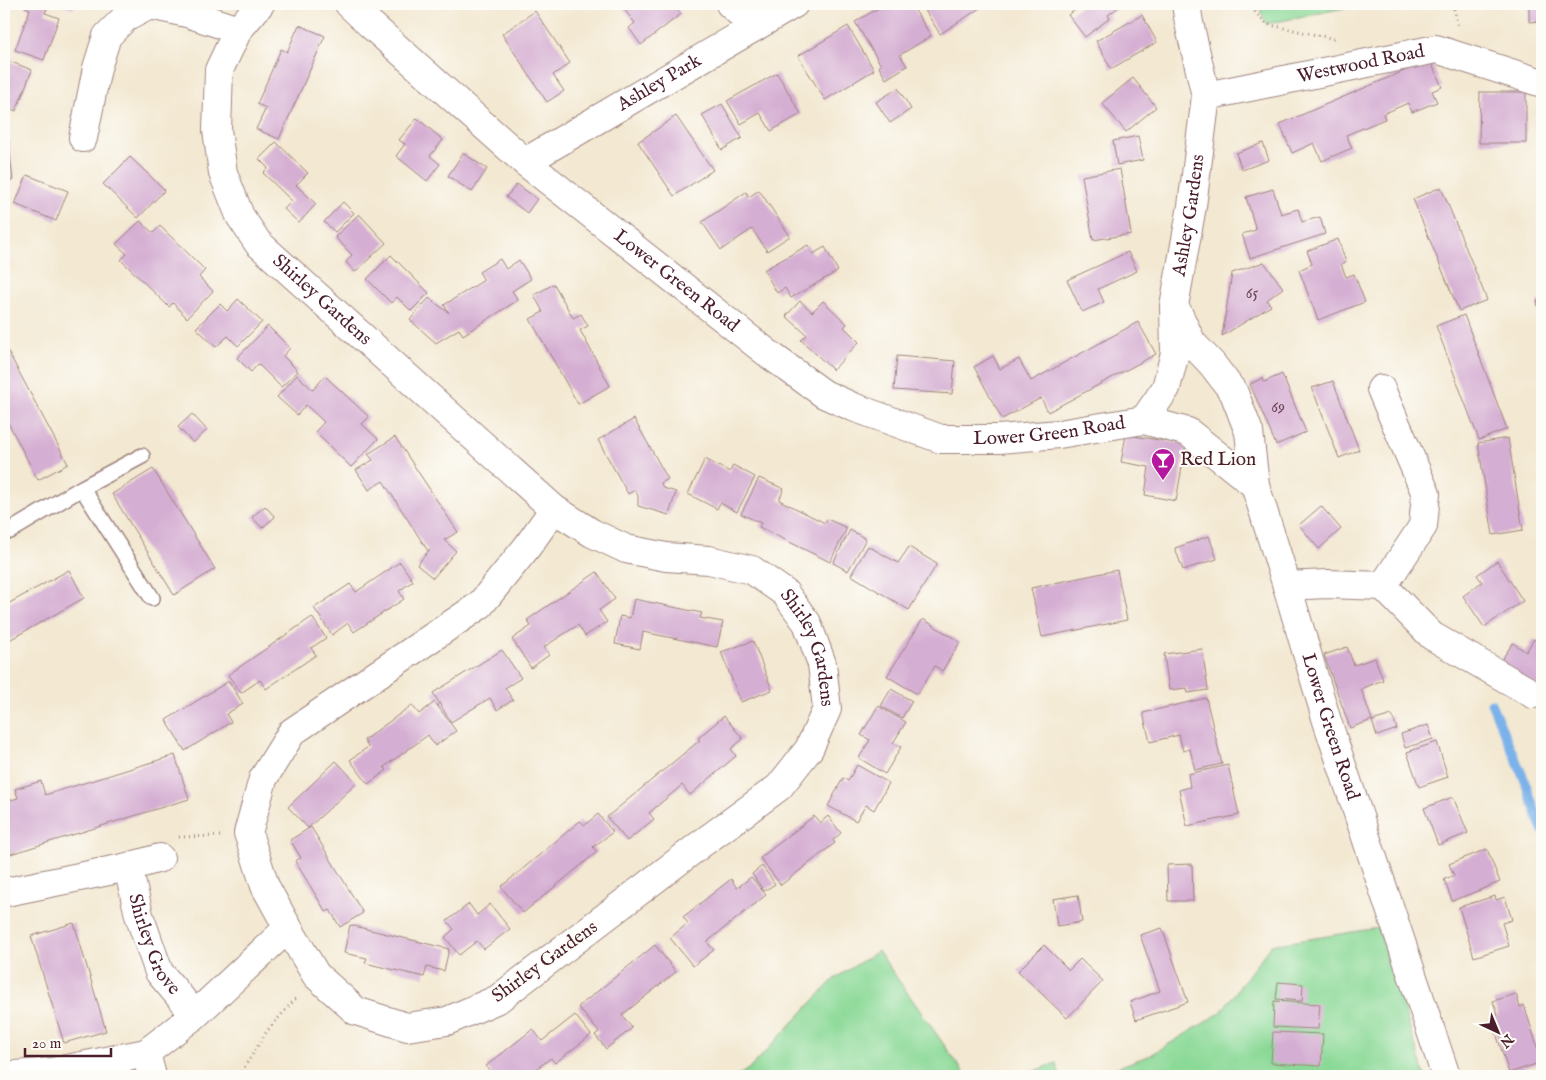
<svg xmlns="http://www.w3.org/2000/svg" width="1546" height="1080" viewBox="0 0 1546 1080" font-family="'IM FELL English',serif">
  <style>
    .green { fill: #8bd997; stroke: #6a7c61 }
    .lines { fill: none; stroke-linecap: round; stroke-linejoin: round }
    .stream { stroke: #7bb2ea; stroke-width: 9 }
    .building { fill: #d5afd3 }
    .lane-casing { stroke: #9e847e; stroke-width: 18 }
    .street-casing { stroke: #9e847e; stroke-width: 30 }
    .path { stroke: #9e847e; stroke-width: 3; stroke-dasharray: 1 4; stroke-linecap: butt }
    .lane { stroke: #fff; stroke-width: 15 }
    .street { stroke: #fff; stroke-width: 28 }
    .labels { text-anchor: middle; dominant-baseline: central; stroke-width: 4; stroke-linejoin: round; paint-order: stroke }
    .number-label { font-size: 16px; fill: #6d4355 }
    .street-label { font-size: 19px; fill: #4a1f2b; stroke: #fdfcf7 }
    .poi-label { font-size: 19px; fill: #4a1f2b; stroke: #fdfcf7; text-anchor: start }
  </style>
  <rect width="100%" height="100%" fill="#fdfcf7"/>
  <filter id="ink" filterUnits="userSpaceOnUse"><feTurbulence type="fractalNoise" baseFrequency=".02" numOctaves="2"/><feDisplacementMap in="SourceGraphic" scale="10" xChannelSelector="R" yChannelSelector="G"/><feConvolveMatrix kernelMatrix="1 2 1 2 8 2 1 2 1" color-interpolation-filters="sRGB"/></filter>
  <filter id="wash" filterUnits="userSpaceOnUse"><feTurbulence type="fractalNoise" baseFrequency=".0096" numOctaves="4" result="noise"/><feDisplacementMap in="SourceGraphic" scale="20" xChannelSelector="R" yChannelSelector="G"/><feGaussianBlur stdDeviation="1.12" result="paint"/><feColorMatrix in="noise" values="0 0 0 0 0 0 0 0 0 0 0 0 0 0 0 0 0 1.4 0 .05"/><feComposite in="paint" operator="in"/></filter>
  <g filter="url(#wash)">
    <rect width="100%" height="100%" fill="#f3e8d1"/>
    <path class="green" d="M1258,4H1363L1266,24Z
      M1378,928L1425,1076H1093L1151,1055L1220,1013L1271,945Z
      M878,951L966,1076H738L751,1067L834,979Z
      M1056,1063L1060,1076H1021Z"/>
    <g class="lines">
      <path class="stream" d="M1491,703L1523,776L1542,830"/>
    </g>
    <g id="blocks">
      <path class="building" d="M27,4H49L45,13L59,18L44,60L15,50L30,9L25,7Z
        M58,4H75L73,9Z
        M620,4H673L681,14L641,45L629,28L635,23Z
        M885,4H911L931,36L900,55L907,66L886,79L879,67L881,65L855,22Z
        M921,4H986L940,34Z
        M1084,4H1123L1108,15L1110,18L1085,37L1068,15Z
        M1529,4H1542V21L1529,22Z
        M535,11L570,63L553,75L564,91L547,102L502,34Z
        M1142,15L1157,42L1111,69L1096,41Z
        M299,25L325,36L279,139L256,129L266,108L257,104L281,49L287,52Z
        M848,26L874,70L825,100L798,56Z
        M4,59L32,70L16,111L4,106Z
        M1430,60L1442,87L1432,91L1437,102L1412,112L1408,103L1383,114L1385,119L1346,135L1352,148L1322,161L1314,143L1292,153L1280,124Z
        M777,73L801,114L771,131L760,113L741,124L727,101Z
        M1133,78L1156,107L1126,132L1102,103Z
        M898,88L911,109L890,123L876,102Z
        M1480,92H1526V143H1479Z
        M722,104L742,138L722,150L702,115Z
        M676,116L713,170L674,196L638,142Z
        M417,118L443,140L430,156L440,164L427,181L396,156L405,144L399,140Z
        M4,127H7L13,180L4,181Z
        M1138,136L1143,160L1117,165L1113,141Z
        M276,142L308,173L296,185L316,204L299,223L284,209L292,201L263,173L268,168L259,159Z
        M1263,143L1269,160L1242,170L1236,153Z
        M463,153L487,169L472,192L448,176Z
        M130,157L165,190L138,218L103,184Z
        M1120,169L1131,234L1093,240L1082,176Z
        M27,175L68,191L56,221L15,204Z
        M517,184L537,199L527,213L506,197Z
        M1441,187L1487,300L1459,311L1413,199Z
        M1273,189L1281,214L1298,209L1302,222L1320,217L1325,234L1250,258L1242,234L1256,230L1246,197Z
        M759,190L790,236L767,251L752,229L721,250L702,222L746,192L749,197Z
        M343,202L354,213L335,232L324,222Z
        M359,214L386,243L355,272L346,262L352,255L335,237Z
        M140,221L153,233L160,226L205,270L199,277L213,291L187,318L173,303L169,307L121,260L127,254L116,244Z
        M1338,239L1346,262L1341,264L1346,277L1354,274L1365,302L1318,320L1299,270L1312,264L1307,251Z
        M808,245L813,254L825,247L838,271L791,298L785,288L777,293L764,270Z
        M1128,252L1137,271L1098,289L1104,302L1082,312L1067,280Z
        M391,255L429,293L411,311L397,297L391,303L367,279Z
        M500,259L506,269L519,260L531,279L512,291L518,300L463,335L459,329L436,343L410,320L429,298L449,313L444,305L484,280L479,272Z
        M1264,262L1283,288L1267,300L1271,306L1222,336L1232,273Z
        M554,284L573,318L581,314L588,326L580,330L610,386L578,404L530,319L543,312L534,295Z
        M238,299L262,322L238,346L228,336L216,347L196,328L220,304L227,311Z
        M1542,300V323H1541L1537,301Z
        M800,301L812,312L823,301L847,324L844,327L859,342L833,370L801,340L807,335L786,316Z
        M1464,315L1507,429L1479,440L1436,326Z
        M1138,322L1156,354L1048,412L1041,398L1002,419L974,367L993,356L1000,369L1019,359L1031,381Z
        M268,326L290,348L283,356L298,371L281,387L258,364L251,372L237,358Z
        M4,344L68,464L38,480L4,415Z
        M897,356L955,361L952,394L894,390Z
        M1282,374L1306,432L1276,445L1250,384L1263,378L1264,382Z
        M297,375L313,390L325,376L369,417L362,424L378,439L351,467L315,432L324,422L306,405L297,415L277,397Z
        M1333,381L1359,450L1339,458L1312,388Z
        M192,414L207,430L193,443L178,427Z
        M634,419L668,479L661,483L663,488L676,492L669,515L638,506V496L635,490L628,494L598,440Z
        M1126,435L1186,444L1176,501L1145,495L1149,467L1121,462Z
        M395,437L458,532L444,540L456,551L433,578L417,565L430,549L428,551L383,481L369,490L356,470L373,460L368,454Z
        M1508,438L1523,530L1493,535L1478,443Z
        M705,459L730,472L733,465L755,477L737,512L720,503L717,509L688,494Z
        M153,469L215,569L174,595L112,494Z
        M759,478L784,489L779,500L825,523L827,519L847,528L830,562L759,527L761,523L741,514Z
        M265,506L275,517L262,528L252,517Z
        M1321,506L1341,529L1319,549L1299,525Z
        M850,530L866,539L848,571L833,563Z
        M1209,536L1217,559L1183,570L1175,548Z
        M868,546L898,563L909,547L937,564L909,610L851,575Z
        M1497,561L1523,601L1484,627L1463,596L1482,582L1477,575Z
        M400,562L413,581L399,591L404,599L354,632L348,623L332,635L314,608L350,584L356,592Z
        M69,570L84,598L4,643V606Z
        M1117,570L1127,620L1042,637L1031,588Z
        M597,572L615,599L599,610L607,622L585,636L578,625L544,647L549,655L531,668L512,639L531,626L527,620Z
        M634,599L702,613L700,618L723,622L717,647L643,632L640,649L615,644L620,616L630,618Z
        M312,617L326,638L311,648L316,655L266,689L260,680L241,693L228,675Z
        M923,619L960,642L942,671L935,666L917,694L887,676Z
        M1534,639L1542,645V679L1538,686L1500,662L1513,643L1526,652Z
        M753,641L772,690L741,702L721,652Z
        M1347,647L1354,665L1375,658L1383,680L1361,689L1372,720L1350,728L1324,655Z
        M1202,649L1208,690L1188,693L1187,688L1169,690L1164,654Z
        M502,650L521,678L505,688L513,700L497,710L490,698L451,722L433,693Z
        M229,681L243,704L226,714L231,722L185,751L166,720Z
        M891,689L912,701L902,718L881,706Z
        M1206,698L1222,764L1195,770L1190,749L1183,751L1179,735L1150,742L1143,713Z
        M435,702L456,731L435,746L428,735L384,767L387,770L368,784L350,760L368,747L364,740L412,705L419,714Z
        M878,706L906,722L893,743L901,747L885,774L859,758L870,740L861,735Z
        M1392,715L1397,729L1377,736L1372,721Z
        M724,716L743,739L731,749L736,756L690,795L682,785L649,813L654,819L627,841L607,817L700,740L698,738Z
        M1428,725L1433,739L1405,748L1401,734Z
        M1437,742L1448,777L1419,787L1407,752Z
        M175,755L189,799L4,856V802L18,798L15,789L41,781L45,795Z
        M336,761L357,783L308,828L288,807Z
        M857,765L889,783L874,810L866,805L856,821L828,806L843,778L848,781Z
        M1228,765L1239,815L1187,826L1179,790L1190,787L1188,774Z
        M1453,797L1468,833L1438,845L1424,808Z
        M598,814L613,832L593,847L597,852L523,913L501,887L580,821L585,825Z
        M814,816L820,823L828,816L841,833L833,840L835,843L781,885L760,858Z
        M311,827L363,913L340,927L330,910L326,912L295,861L301,858L290,840Z
        M1487,849L1500,882L1452,901L1444,879L1454,876L1449,864Z
        M1192,864L1193,901H1168L1167,865Z
        M762,866L775,884L764,891L752,874Z
        M751,877L766,895L707,942L714,950L693,966L670,938L688,923L683,917L731,879L737,888Z
        M1078,895L1082,922L1057,926L1053,899Z
        M1495,896L1496,900L1505,897L1512,920L1502,923L1509,946L1474,957L1459,907Z
        M469,904L477,915L490,904L510,929L484,949L477,941L459,955L445,937L454,929L447,921Z
        M74,923L106,1031L64,1043L31,936Z
        M350,925L449,949L444,971L427,967L424,977L365,963L367,958L344,953Z
        M1162,928L1188,1002L1136,1020L1130,1002L1160,991L1140,935Z
        M655,945L676,972L622,1015L632,1028L606,1049L595,1035L599,1032L578,1007Z
        M1044,945L1069,970L1080,959L1103,981L1067,1018L1018,971Z
        M1278,982L1303,984L1302,1001L1276,999Z
        M1516,994L1520,1007L1524,1005L1542,1062L1509,1073L1491,1018L1498,1015L1493,1001Z
        M1274,1001L1320,1004L1318,1029L1273,1027Z
        M575,1015L591,1035L555,1063L551,1058L527,1076H487L492,1073L486,1066L533,1029L542,1041Z
        M1273,1032L1323,1034L1321,1066L1271,1063Z
        M399,1071L417,1076H398Z"/>
    </g>
  </g>
  <g filter="url(#ink)">
    <use href="#blocks" fill-opacity="0" stroke="#9e847e" stroke-width="1"/>
    <g class="lines">
      <g class="lane-casing">
        <path id="lane" d="M82,488L142,456
          M4,531H10L82,488L152,598"/>
      </g>
      <g class="street-casing">
        <g id="street">
          <path id="s1" d="M260,4L238,30L219,70L217,130L223,173L240,216L258,243L554,509L592,533L626,549L666,557L709,560L752,570L785,593L807,623L822,664L827,709L809,749L779,787L701,844L498,999L447,1021L407,1027L356,1011L316,975L288,928L265,886L248,833L263,779L292,732L480,605L527,547L554,509"/>
          <path id="s2" d="M349,4L370,24L525,162L770,355L824,394L853,407L941,439H999L1059,434L1144,420L1188,432L1255,485L1287,586L1327,721L1446,1076"/>
          <path d="M730,4L755,27"/>
          <path id="s3" d="M1206,96L1436,49L1542,83"/>
          <path d="M83,138L97,68L107,36L125,18L150,5L187,13L238,30"/>
          <path id="s4" d="M525,162L794,4"/>
          <path d="M1178,313L1192,343L1212,364L1234,393L1249,432L1255,485"/>
          <path d="M1381,389L1426,494L1423,526L1383,586"/>
          <path id="s5" d="M1144,420L1166,388L1175,353L1174,306L1192,206L1206,96L1189,23L1186,4"/>
          <path d="M1287,586L1327,584L1383,586L1432,636L1533,694"/>
          <path id="s6" d="M128,867L139,915L159,972L195,1015"/>
          <path d="M6,892L128,867L160,858"/>
          <path d="M146,1053L152,1076"/>
          <path d="M4,1076L52,1072L146,1053L195,1015L288,928"/>
        </g>
      </g>
      <path class="path" d="M1248,4L1266,24L1335,39
        M1453,4L1458,28
        M179,837L220,836
        M239,1076L267,1031L298,996"/>
      <use href="#lane" class="lane"/>
      <use href="#street" class="street"/>
    </g>
  </g>
  <defs>
    <g id="bar-pin" transform="scale(1.25)"><path d="M0 17L-7.5 6A9.5 9.5 0 1 1 7.5 6Z" fill="#b5179e" stroke="#fdfcf7"/><path d="M-6-5H6L.8 .8V4.5H3.5V6h-7V4.5H-.8V.8Z" fill="#fff"/></g>
  </defs>
  <g fill-rule="evenodd">
    <use href="#bar-pin" x="1163" y="460"/>
  </g>
  <g class="labels">
    <g class="number-label">
      <text x="1252" y="294">65</text>
      <text x="1278" y="408">69</text>
    </g>
    <g class="street-label">
      <text stroke="none"><textPath href="#s3" startOffset="158">Westwood Road</textPath></text>
      <text stroke="none"><textPath href="#s4" startOffset="156">Ashley Park</textPath></text>
      <text stroke="none"><textPath href="#s5" startOffset="214">Ashley Gardens</textPath></text>
      <text stroke="none"><textPath href="#s2" startOffset="429">Lower Green Road</textPath></text>
      <text stroke="none"><textPath href="#s1" startOffset="346">Shirley Gardens</textPath></text>
      <text stroke="none"><textPath href="#s2" startOffset="849">Lower Green Road</textPath></text>
      <text stroke="none"><textPath href="#s1" startOffset="970">Shirley Gardens</textPath></text>
      <text stroke="none"><textPath href="#s2" startOffset="1329">Lower Green Road</textPath></text>
      <text stroke="none"><textPath href="#s6" startOffset="82">Shirley Grove</textPath></text>
      <text transform="translate(545 962) rotate(-36)">Shirley Gardens</text>
    </g>
    <g class="poi-label">
      <text x="1180" y="460">Red Lion</text>
    </g>
  </g>
  <rect width="1546" height="1080" fill="none" stroke="#fdfcf7" stroke-width="20"/>
  <g transform="translate(1498 1032) rotate(136)" stroke="#fdfcf7" stroke-width="4" paint-order="stroke">
  <path d="M0-4L9 19L0 12L-9 19Z" fill="#4a1f2b"/>
  <text y="-8" font-size="14" font-weight="bold" text-anchor="middle" fill="#4a1f2b">N</text>
  </g>
  <path d="M25 1048v8h86v-8" fill="none" stroke="#4a1f2b" stroke-width="2.5"/>
  <text x="32" y="1048" font-size="15" fill="#4a1f2b" stroke="#fdfcf7" stroke-width="4" paint-order="stroke">20 m</text>
</svg>
